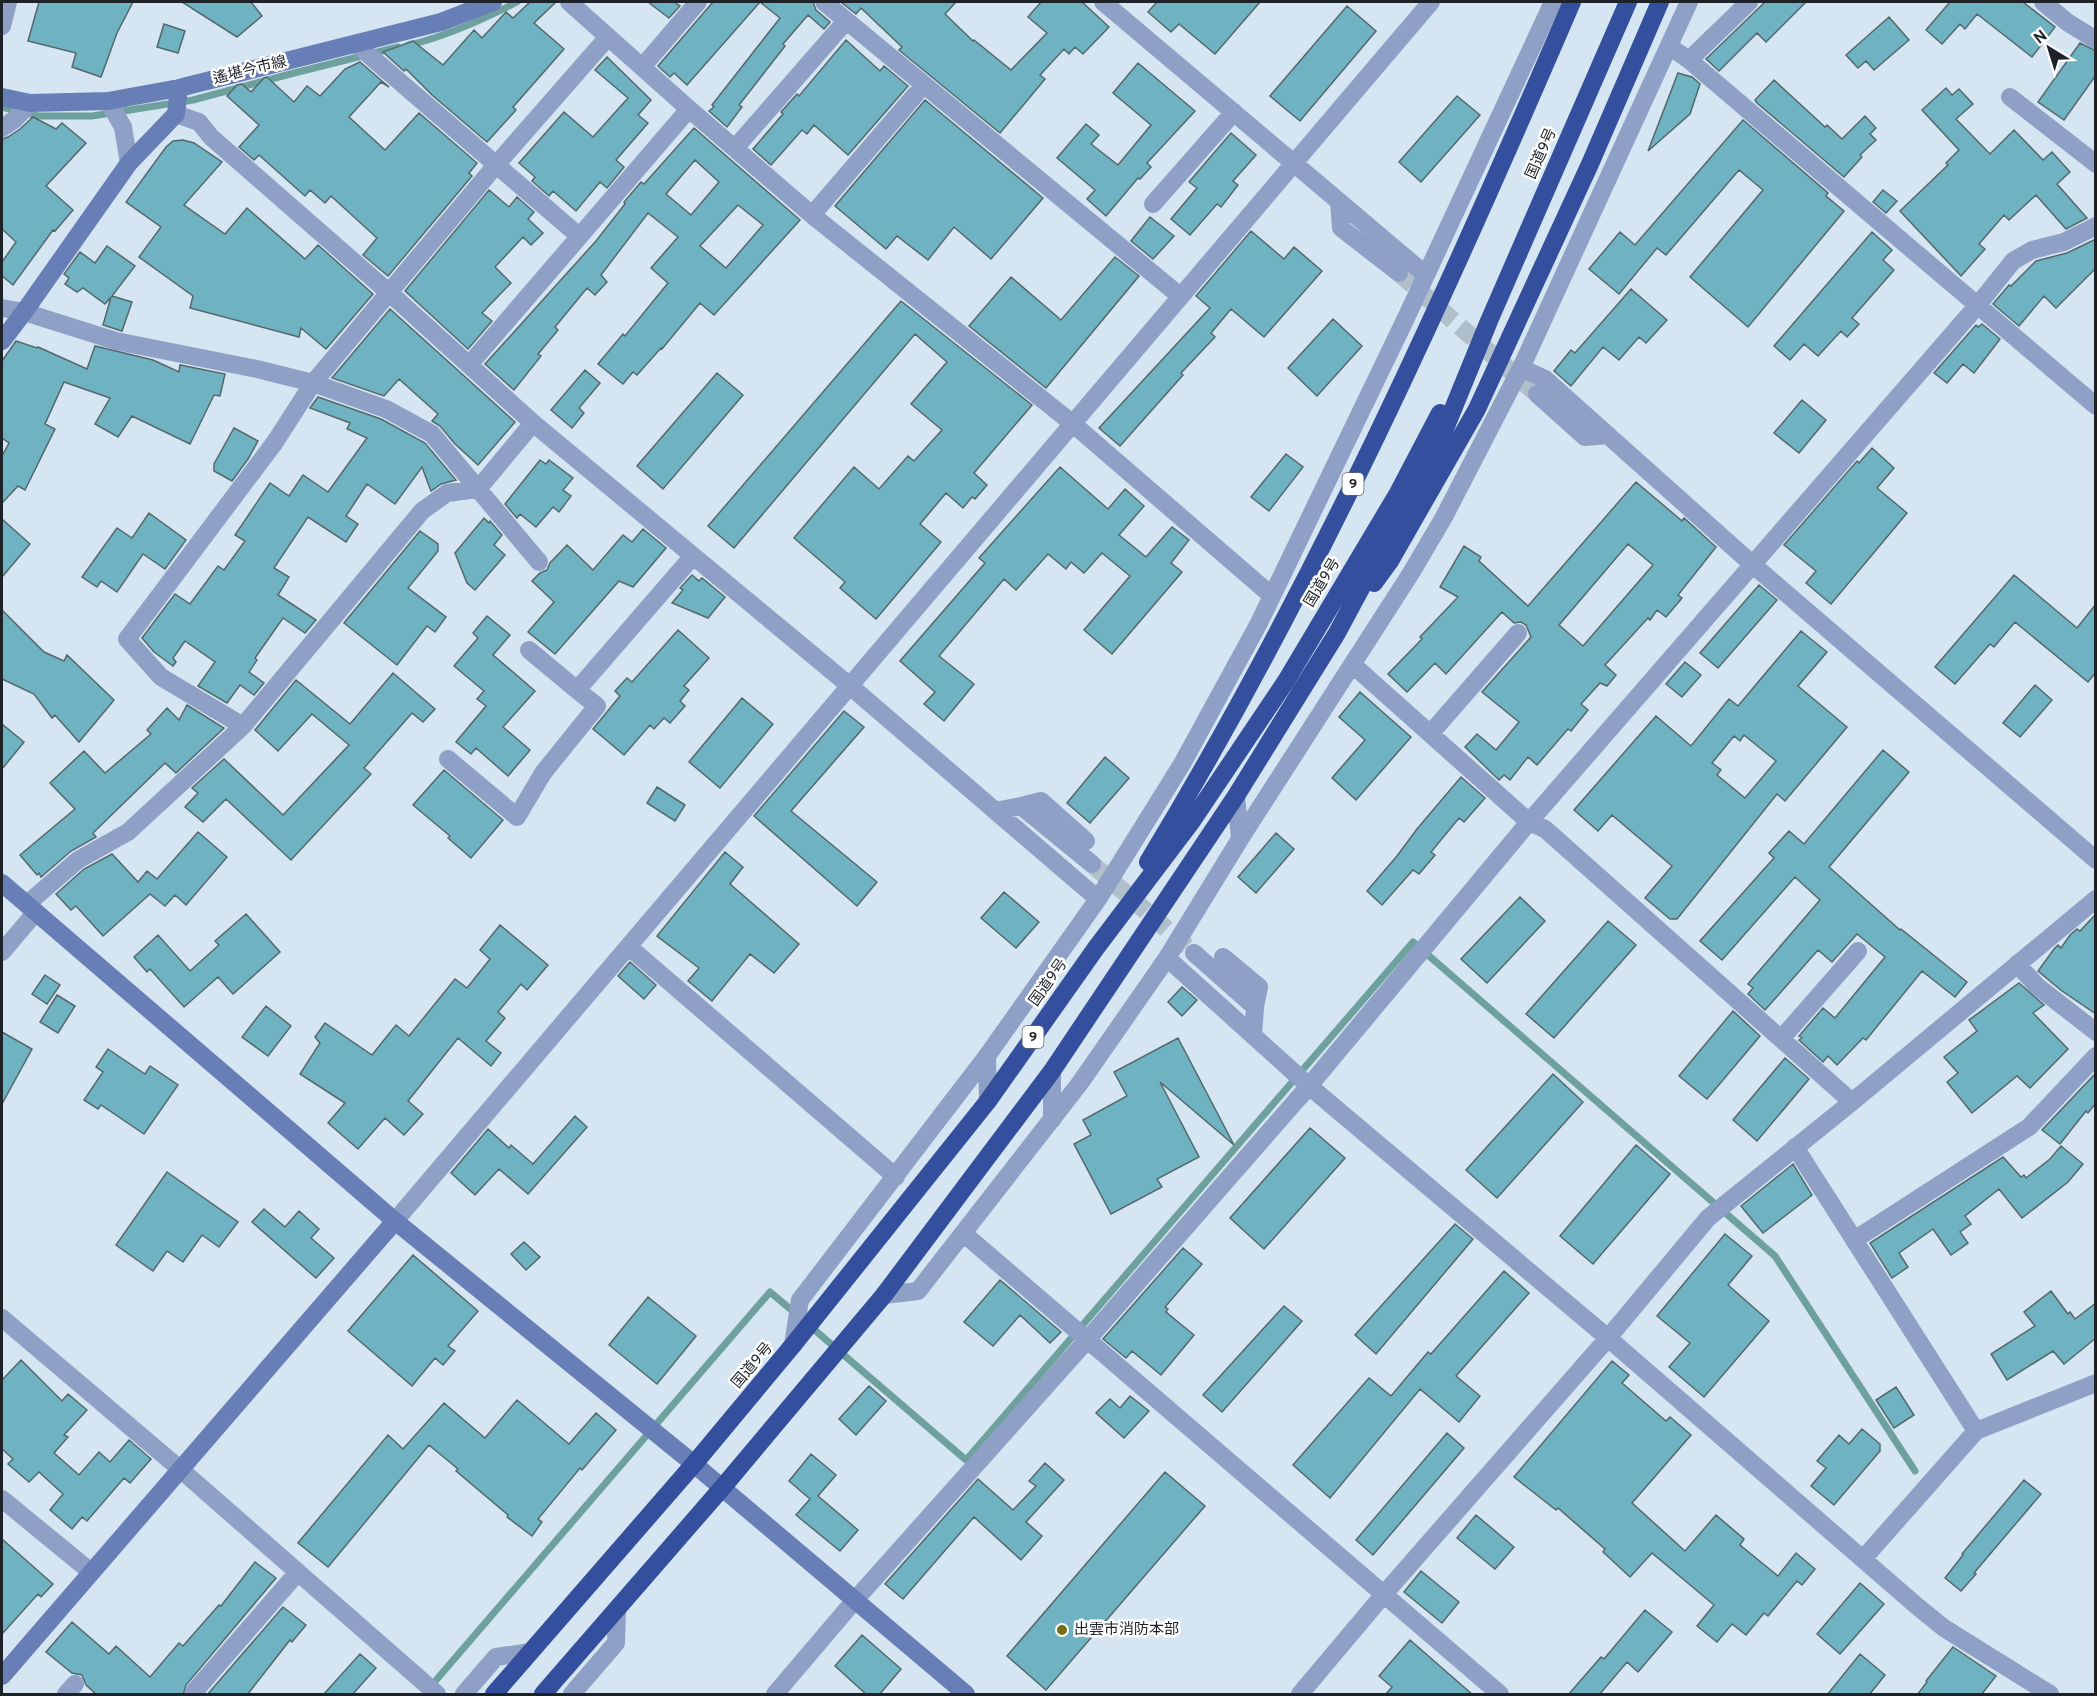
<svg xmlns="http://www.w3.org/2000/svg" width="2097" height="1696" viewBox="0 0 2097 1696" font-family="Overpass,'Noto Sans JP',sans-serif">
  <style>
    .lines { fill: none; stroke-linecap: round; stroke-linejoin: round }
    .stream { stroke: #6ea19d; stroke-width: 7 }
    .building { fill: #6fb2c1; stroke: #54686c; stroke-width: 1.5; fill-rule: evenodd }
    .street-tunnel { stroke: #b0bfca; stroke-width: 18; stroke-dasharray: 18 9; stroke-linecap: butt }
    .street { stroke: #8fa0c6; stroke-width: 18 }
    .secondary { stroke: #677eb6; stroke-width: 18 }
    .highway { stroke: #334f9d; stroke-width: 18 }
    .poi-dot { fill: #727012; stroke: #fff; stroke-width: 2 }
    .labels { text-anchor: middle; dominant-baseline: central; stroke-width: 5; stroke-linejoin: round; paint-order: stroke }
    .shield { fill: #fff; stroke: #616568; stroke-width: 1.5 }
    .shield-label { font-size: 14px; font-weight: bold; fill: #1d2328 }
    .street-label { font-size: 15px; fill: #1d2328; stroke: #fff }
    .poi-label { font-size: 15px; fill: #1d2328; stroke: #fff; text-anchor: start }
  </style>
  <rect width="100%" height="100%" fill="#d5e6f2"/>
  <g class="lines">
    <path class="stream" d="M409,45C447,36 482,20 517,2
      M2,107L38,116H92L193,100L298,72L398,47
      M810,1326L966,1460L1413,942L1775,1256L1915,1471
      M431,1686L770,1292L795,1313"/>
  </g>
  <path class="building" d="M39,2H133L117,33L101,77L72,67L76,53L28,41Z
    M182,2H251L262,16L237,37Z
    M530,2H556L534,23L564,49L513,107L516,110L487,142L432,95L406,69L404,71L383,52L413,41L443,65L474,30L482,38L506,12L513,18Z
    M648,2H674L680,6L669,18Z
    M713,2H813L816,10L830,22L824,29L808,15L783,44L785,46L739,105L742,107L727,127L709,111L714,107L712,105L780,18L760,2L687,85L674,73L670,77L658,66Z
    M841,2H956L945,14L973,41L974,40L1011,70L1047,33L1028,17L1041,2H1082L1109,27L1083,54L1075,47L1069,54L1064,49L1040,75L1045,79L1000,133L899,50L902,47L861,8L856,14Z
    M1157,2H1260L1215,54L1179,24L1171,32L1148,12Z
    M1765,2H1806L1766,42L1757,33L1719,71L1706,59Z
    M1950,2H2023L2055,27L2032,57L1977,14L1965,29L1960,24L1942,44L1926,30Z
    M1347,6L1376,31L1300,121L1270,96Z
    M1889,17L1909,40L1874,70L1866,61L1858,68L1846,55Z
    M164,24L185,31L178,53L157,47Z
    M846,40L880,71L884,66L908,86L848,155L814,125L807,134L802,130L771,165L753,149L783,114L781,112L797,94L799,96Z
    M2080,43L2096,51V75L2064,120L2038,102Z
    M607,57L651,100L638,115L648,123L616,160L624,167L607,188L600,182L576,211L553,191L549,196L532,181L535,177L519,163L564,112L593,137L628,98L595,70Z
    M360,62L389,87L381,82L349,117L385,150L419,113L477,163L469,173L472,176L388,276L363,255L377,238L331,196L325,203L310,190L305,196L259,155L254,160L239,147L259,125L227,96L237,85L242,84L251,92L264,78L267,77L294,102L307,86L320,96L345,69Z
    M1138,63L1195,111L1147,163L1151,167L1140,179L1138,178L1106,216L1087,199L1095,190L1057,158L1086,124L1099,135L1091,144L1118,165L1151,125L1113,93Z
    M1678,73L1692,77L1700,84L1690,114L1648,151Z
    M1774,80L1825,127L1827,125L1842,139L1865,116L1876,128L1870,134L1876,140L1860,155L1862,157L1844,177L1757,103L1755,100Z
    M1946,88L1952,95L1959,89L1973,104L1956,119L1990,154L2014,130L2043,160L2052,152L2070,172L2057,184L2087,218L2066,229L2036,195L2009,220L2004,215L1979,244L1985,249L1961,276L1900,211L1948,165L1946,163L1959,150L1922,110Z
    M1457,96L1480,115L1421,182L1399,162Z
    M925,100L1043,198L991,259L954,227L928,260L897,236L886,249L835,206Z
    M33,117L56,129L62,123L86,143L46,186L73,210L55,231L53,230L13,285L2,276V262L16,242L2,229V139L8,137L20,129Z
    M1743,120L1828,193L1826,196L1844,211L1748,327L1690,277L1763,190L1739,170L1666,255L1657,248L1619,294L1589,269L1620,232L1635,245Z
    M694,128L800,220L714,315L700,303L662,349L661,348L637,375L633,372L623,384L598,364L623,334L625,336L668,283L651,268L678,237L648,213L601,275L607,282L595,295L587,288L555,327L558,330L538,354L541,356L514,390L485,364L596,241L625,204L624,202L641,182L644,184ZM695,160L719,182L691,215L666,194ZM738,205L763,225L726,268L700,246Z
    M1231,133L1256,155L1233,181L1238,185L1221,207L1217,204L1190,235L1171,219L1197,188L1189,182Z
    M183,140L194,143L222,162L184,205L225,234L247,208L305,259L318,245L373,294L326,349L301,328L299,337L190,308L193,296L139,257L161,227L126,202L166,147L173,141Z
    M489,190L509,207L517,197L534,212L528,219L543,233L531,245L523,237L495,267L511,283L482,313L492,321L468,349L405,291Z
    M1883,190L1897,201L1886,213L1873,202Z
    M1150,217L1174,236L1153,259L1131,241Z
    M1251,231L1284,259L1294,247L1322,271L1264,337L1231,309L1211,333L1215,337L1181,373L1183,375L1120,446L1099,428L1210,308L1196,296Z
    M1872,232L1892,250L1883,260L1894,270L1852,318L1859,324L1847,337L1841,331L1818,356L1804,344L1790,360L1774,346Z
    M2096,239V268L2056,308L2044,296L2019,326L1993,304L2009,285L2011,286L2036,261L2067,253Z
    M107,246L135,266L112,296L132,302L122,331L103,325L111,297L105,304L83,288L77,292L65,284L69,278L64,274L80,252L95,263Z
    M1115,257L1139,276L1046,388L969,326L1011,277L1061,320Z
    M1631,289L1667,320L1646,343L1639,337L1619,360L1603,347L1571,386L1554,371L1571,350L1575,353Z
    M901,301L1032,405L974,473L987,485L975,499L972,497L963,508L946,493L920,524L941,542L876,619L840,588L845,582L794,538L854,467L879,489L908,456L914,461L942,430L911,404L947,362L915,334L734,548L708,526Z
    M390,309L515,422L478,465L455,444L440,426L432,421L438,414L399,379L384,396L332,378Z
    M1333,319L1362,346L1317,396L1288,368Z
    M1982,324L2000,339L1974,373L1963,364L1947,383L1934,373L1976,325L1978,327Z
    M16,341L37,348L38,347L87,369L95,346L153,360L179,372L180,365L225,374L220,396L214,395L190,444L132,416L118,437L95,424L110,398L64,382L45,424L55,429L25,490L18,486L2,503V456L9,443L2,438V361Z
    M585,370L600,383L579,408L584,413L572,428L551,410Z
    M717,373L743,395L663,489L637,466Z
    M318,397L381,419L425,443L456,480L441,484L431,491L422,467L395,504L367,484L346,516L358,524L346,542L308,517L274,568L289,577L278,595L316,620L305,633L283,618L255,658L257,660L249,672L264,683L254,695L240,685L227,703L198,686L215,662L185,641L173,658L176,662L173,666L154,652L142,638L175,594L190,604L218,566L224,570L245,541L235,535L270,483L289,496L303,475L328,492L367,438L347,429L350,423L310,408Z
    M1802,400L1826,420L1799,453L1774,433Z
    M234,428L258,441L248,459L232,481L214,471V464Z
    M1872,448L1894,468L1877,488L1907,513L1831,604L1806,583L1816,571L1784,545L1857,461L1859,463Z
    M1286,454L1303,467L1269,511L1251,497Z
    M540,460L546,464L549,460L573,478L563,490L571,496L559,512L553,507L536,527L520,514L517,518L505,504Z
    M1060,467L1108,509L1125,489L1144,506L1119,535L1146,557L1172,527L1189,540L1171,563L1182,572L1112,654L1084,630L1130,576L1102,553L1084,573L1071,562L1066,569L1048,554L1016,590L1004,579L939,656L974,684L944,721L924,704L935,692L900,661L985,563L979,558Z
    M1636,482L1682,521L1684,518L1716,547L1678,595L1682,598L1666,617L1657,610L1650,620L1648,618L1605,665L1616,675L1607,686L1600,683L1581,704L1588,710L1571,731L1568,729L1537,765L1528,757L1510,780L1504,775L1499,780L1465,747L1477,734L1496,750L1519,722L1482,692L1531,637L1526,625L1521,622L1514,623L1502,612L1446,674L1435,663L1407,692L1388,674L1422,639L1420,637L1458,597L1440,587L1464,546L1481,557L1479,561L1528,606ZM1628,544L1653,565L1583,646L1559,625Z
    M149,513L186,540L165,569L143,554L117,592L101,581L97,587L82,577L117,528L132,538Z
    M484,518L489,523L490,521L502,535L494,545L505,555L475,590L467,583L455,553Z
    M2,519L30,544L2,577Z
    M643,529L666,548L633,587L619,581L555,654L528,632L554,602L532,581L540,573L547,570L550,563L567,545L593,570L623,535L632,542Z
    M420,531L438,544V551L408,588L446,617L435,632L427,626L397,665L344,623Z
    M692,575L699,581L702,578L725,597L708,618L672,603L683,590L680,588Z
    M2014,575L2077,628L2096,604V672L2088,682L2015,622L1994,647L1990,644L1955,684L1935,667Z
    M1759,585L1777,600L1718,668L1700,653Z
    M2,610L44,652L64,661L67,655L114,700L79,742L55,715L52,718L34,694L2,679Z
    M487,616L510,635L493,655L535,691L503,727L530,750L508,776L476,748L471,754L456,742L486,706L477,699L484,691L454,666L478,638L473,633Z
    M678,630L709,658L684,686L689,690L680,701L685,706L670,723L664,718L654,729L650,725L624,755L593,729L620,696L615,691L627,678L632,682Z
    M1801,631L1827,652L1798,686L1847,727L1785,801L1777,794L1677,919H1670L1645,898L1672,866L1612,815L1598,831L1574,810L1656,716L1691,746L1729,699L1738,706ZM1744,735L1776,761L1745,798L1717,775L1721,770L1712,763L1734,736L1740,741Z
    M1685,662L1701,675L1682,697L1666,684Z
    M393,673L435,709L423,722L412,713L364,768L371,774L291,860L226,799L203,822L185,807L198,793L192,788L224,759L283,815L349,745L312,714L278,751L255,730L296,680L350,724Z
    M2035,685L2052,700L2020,737L2003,723Z
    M1360,692L1411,737L1356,800L1332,778L1365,740L1339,717Z
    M742,698L773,724L720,788L689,762Z
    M187,705L224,728L176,773L165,763L93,833L96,837L71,851L41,877L39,873L37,875L20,855L75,809L50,783L84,751L105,773L151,734L147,730L167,708L179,720Z
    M844,711L864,727L791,811L877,882L857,906L754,816Z
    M2,724L24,742L2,769Z
    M1883,750L1909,772L1829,867L1900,930L1901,929L1967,982L1955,997L1922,971L1866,1040L1863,1038L1837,1065L1828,1056L1823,1062L1799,1040L1802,1038L1799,1036L1823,1008L1835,1018L1885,957L1857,934L1832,962L1818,950L1765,1010L1748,994L1753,988L1748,984L1820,900L1795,877L1722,960L1700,941L1774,858L1769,853L1789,831L1804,844Z
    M1105,757L1129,778L1090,823L1067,803Z
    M444,770L503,820L471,858L448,838L450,836L413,805Z
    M1461,777L1485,798L1464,822L1459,818L1431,852L1435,855L1419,874L1413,870L1382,905L1367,891L1397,856L1417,829Z
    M657,787L685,805L675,821L647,803Z
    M198,832L227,857L186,905L175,895L165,906L150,894L103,936L76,906L71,910L56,894L84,869L112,854L138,882L147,871L157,879Z
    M1276,833L1294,849L1256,893L1238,877Z
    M725,852L743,867L730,884L799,944L774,973L750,954L712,1001L688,981L699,968L657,936Z
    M1004,892L1039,922L1016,948L981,918Z
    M1520,897L1545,921L1487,983L1461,959Z
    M246,914L280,952L233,994L218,977L184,1007L150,969L147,972L134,957L158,935L190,971L219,945L215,941Z
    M2096,914V1014L2062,991L2038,971L2054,949L2058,945L2061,948L2070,935L2077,929L2080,931Z
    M1608,921L1636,945L1554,1038L1526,1014Z
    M500,925L548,965L527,990L521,984L498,1012L505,1018L486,1041L501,1053L491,1066L458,1038L408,1101L423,1114L404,1135L385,1118L358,1149L328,1123L345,1103L300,1074L320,1043L315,1037L325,1023L372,1055L396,1025L409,1036L455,979L467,988L490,959L480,950Z
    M630,962L656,985L644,999L618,976Z
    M45,975L60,985L47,1004L32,994Z
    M2019,983L2044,1005L2033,1013L2068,1049L2030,1088L2017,1076L1972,1113L1947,1082L1958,1073L1944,1057L1977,1031L1969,1020Z
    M1182,987L1197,1000L1182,1016L1168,1002Z
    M57,995L75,1006L58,1033L40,1022Z
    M266,1006L291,1026L268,1056L242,1037Z
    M1733,1011L1760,1036L1707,1099L1679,1076Z
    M2,1032L32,1049L2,1104Z
    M1178,1038L1234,1145L1160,1082L1199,1157L1157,1179L1162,1187L1111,1214L1074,1144L1091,1135L1083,1120L1127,1096L1114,1072Z
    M108,1049L145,1074L150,1066L178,1085L144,1134L101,1105L98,1109L84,1100L103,1072L96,1067Z
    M1785,1058L1809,1079L1757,1141L1733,1120Z
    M2096,1073V1103L2088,1113L2086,1111L2060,1144L2042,1130Z
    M1553,1074L1583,1102L1497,1198L1466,1170Z
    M575,1116L587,1127L528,1194L499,1169L475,1195L451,1173L488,1129L509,1148L511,1145L533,1164Z
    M1310,1128L1345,1158L1264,1249L1230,1218Z
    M1636,1145L1670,1174L1593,1264L1560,1236Z
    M2061,1146L2083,1164L2068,1182L2022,1218L1999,1189L1965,1216L1971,1224L1960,1232L1968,1243L1951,1255L1933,1229L1899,1253L1908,1267L1892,1278L1870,1243L2003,1157L2021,1177L2024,1175L2026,1178L2050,1159Z
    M1793,1164L1812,1195L1763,1233L1741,1206Z
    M167,1172L238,1222L219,1247L202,1235L183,1262L167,1251L153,1271L116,1245Z
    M264,1209L285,1227L299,1211L319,1229L311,1238L334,1258L316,1278L252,1222Z
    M1455,1224L1473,1239L1376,1354L1355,1335Z
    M1725,1234L1752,1256L1728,1285L1769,1321L1704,1397L1669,1367L1690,1343L1657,1316Z
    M524,1242L540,1257L526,1270L511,1254Z
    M1183,1248L1202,1264L1165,1307L1168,1309L1166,1312L1194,1335L1161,1375L1132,1351L1126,1358L1103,1339Z
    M413,1255L478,1311L448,1346L455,1351L443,1365L435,1358L412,1386L348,1331Z
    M1504,1271L1529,1293L1456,1376L1480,1396L1459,1422L1420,1389L1330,1498L1293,1465L1369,1378L1391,1396L1428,1352L1431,1354Z
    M1000,1280L1061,1332L1050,1343L1020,1315L993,1346L964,1322Z
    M2051,1291L2068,1314L2070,1312L2075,1319L2096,1303V1338L2064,1364L2053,1351L2007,1380L1991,1354L2035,1326L2024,1312Z
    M648,1297L696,1336L657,1384L609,1345Z
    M1284,1306L1302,1321L1222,1412L1203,1395Z
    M21,1360L62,1401L68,1394L87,1410L64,1435L68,1437L54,1453L79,1475L99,1452L110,1462L129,1440L151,1459L130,1483L124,1478L87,1521L82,1517L72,1529L50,1510L63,1494L39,1472L29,1482L8,1464L13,1459L2,1449V1380Z
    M1612,1361L1629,1375L1622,1383L1666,1421L1670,1417L1691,1435L1632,1503L1685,1551L1716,1515L1744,1539L1740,1545L1778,1576L1796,1553L1815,1569L1802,1585L1797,1581L1768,1616L1764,1613L1746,1635L1732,1624L1717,1642L1697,1626L1714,1605L1652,1553L1630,1577L1603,1552L1605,1549L1558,1508L1556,1510L1514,1477Z
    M869,1386L886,1401L856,1435L839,1419Z
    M1896,1387L1914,1415L1894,1428L1876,1400Z
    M1130,1396L1149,1411L1124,1438L1096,1413L1110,1399L1120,1408Z
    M517,1400L569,1444L596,1413L616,1430L582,1470L580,1468L538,1519L542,1522L532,1536L507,1517L508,1515L456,1471L458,1469L429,1445L328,1567L298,1543L388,1435L403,1449L444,1403L485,1438Z
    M1862,1429L1880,1444V1451L1834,1505L1811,1486L1826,1468L1817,1461L1839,1435L1849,1444Z
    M1447,1433L1464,1448L1373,1555L1356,1540Z
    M811,1454L836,1475L818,1496L858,1530L840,1551L796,1515L810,1499L789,1481Z
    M1045,1463L1064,1480L1026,1522L1042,1536L1021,1560L974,1517L903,1599L885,1584L978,1479L1013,1510L1036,1486L1029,1481Z
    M1165,1472L1205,1506L1046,1690L1007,1656Z
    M2024,1480L2041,1494L1974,1573L1976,1574L1961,1591L1945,1578L1963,1555L1962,1554Z
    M1476,1515L1514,1547L1495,1569L1457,1538Z
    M2,1539L53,1584L41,1597L38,1594L2,1634Z
    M255,1562L276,1578L186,1685L183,1695H97L86,1685L82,1675L72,1673L46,1652L72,1622L109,1654L116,1646L150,1677L179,1643L183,1646L219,1605L221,1606Z
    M1421,1571L1459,1602L1442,1623L1404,1592Z
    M1860,1583L1884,1604L1840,1654L1817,1634Z
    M283,1607L306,1625L292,1642L290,1640L247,1695H207Z
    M1645,1610L1672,1632L1638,1672L1627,1662L1599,1695H1568L1601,1657L1604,1659Z
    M862,1635L901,1669L879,1695H867L835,1666Z
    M1410,1640L1473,1695H1385L1392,1687L1379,1676Z
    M1953,1647L1996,1676L1981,1695H1917L1927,1682L1926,1681Z
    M360,1654L376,1668L352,1695H323Z
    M1860,1654L1885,1675L1869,1695H1827Z"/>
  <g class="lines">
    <path class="street-tunnel" d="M1399,273L1537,394
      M1092,864L1194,953"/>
    <path class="street" d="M569,2L689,109L812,215L1072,423L1272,596
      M824,2L1180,296
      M1103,2L1426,275
      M2043,2L2067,22L2096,40
      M2,26L8,2
      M356,44L579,236
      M1669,46L1689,60L2096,406
      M1689,60L1749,2
      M643,66L698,2
      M2010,97L2096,164
      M108,101L123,127L129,163
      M176,114L199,122L211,137L393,296L533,423L850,686L1098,899
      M2,128L14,120L30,103
      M736,147L846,21
      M1339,201L1341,228L1399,273
      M1153,204L1234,112
      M812,215L916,94
      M2,308L24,312L116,341L257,369L313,383L386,409L432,434L539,562
      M469,365L689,109
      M1521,368L1545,379L1752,564L2096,860
      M1537,394L1585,437L1608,435
      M529,650L577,690L693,556
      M1353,665L1529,822L1545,829L1852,1102
      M243,726L161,677L127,639L275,442L313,383L496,165L608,37
      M1430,734L1518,633
      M448,759L517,817L543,773L597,706L577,690
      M1236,796L1240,839
      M1021,806L1041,801L1086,841
      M995,811L1021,806L1092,864
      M27,904L78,860L128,832L243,726L422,511L447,493L478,489L533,423
      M629,947L896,1177
      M2,952L36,912
      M1194,953L1255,1007L1253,1036
      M1223,957L1259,987L1255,1007
      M1167,958L1309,1086L1608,1338L1918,1607L1944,1628L2050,1694
      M2017,964L2037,986L2096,1032
      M1781,1039L1858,951
      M987,1056L988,1101
      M1052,1120V1071
      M1795,1147L1976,1431
      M395,1221L1431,2
      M963,1233L1500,1694
      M1854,1240L2029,1127L2096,1056
      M884,1295L918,1291L1080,1083L1167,958L1240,839L1411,573L1444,517L1521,368L1689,2
      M2,1318L180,1469L437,1694
      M793,1345L800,1300L987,1056L1098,899L1182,764L1259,623L1406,318L1553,2
      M2,1499L91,1572
      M1863,1559L1976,1431L2096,1383
      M194,1692L298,1572
      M66,1694L75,1684
      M464,1694L496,1657L530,1652
      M572,1694L616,1643L617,1610
      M775,1694L855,1600L1088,1339L1309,1086L1529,822L1977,306L2013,261L2032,250L2064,242L2096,226
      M1300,1694L1385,1593L1608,1338L1708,1218L1852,1102L2096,899"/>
    <path class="secondary" d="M2,97L30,103L108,101L179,88L441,22L493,2
      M2,341L24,312L129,163L176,114L179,88
      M2,883L395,1221L694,1464L966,1694
      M2,1676L395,1221"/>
    <path class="highway" d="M1374,583L1390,561L1477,409L1590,164L1660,2
      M1148,862C1314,588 1446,295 1572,2
      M494,1694L694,1464L793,1345L988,1101L1096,948L1192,821L1286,681L1398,493L1440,413
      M543,1694L722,1488L884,1295L1052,1071L1236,796L1337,633L1440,441L1489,321L1628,2"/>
  </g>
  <circle class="poi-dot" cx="1062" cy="1630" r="6"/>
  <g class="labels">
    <g class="shield">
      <rect x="1342.5" y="473" width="21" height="22" rx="4.5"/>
      <rect x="1022.5" y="1026" width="21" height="22" rx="4.5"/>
    </g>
    <g class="shield-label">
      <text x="1353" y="484">9</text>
      <text x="1033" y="1037">9</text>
    </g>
    <g class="street-label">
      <text transform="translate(250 71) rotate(-14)">遙堪今市線</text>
      <text transform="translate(1542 154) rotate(-66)">国道9号</text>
      <text transform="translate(1323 583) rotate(-59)">国道9号</text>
      <text transform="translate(1049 983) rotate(-55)">国道9号</text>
      <text transform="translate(753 1366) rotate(-50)">国道9号</text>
    </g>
    <g class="poi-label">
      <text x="1074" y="1630">出雲市消防本部</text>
    </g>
  </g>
  <rect width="2097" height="1696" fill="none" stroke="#1d2328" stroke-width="6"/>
  <g transform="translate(2049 48) rotate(322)" stroke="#ffffff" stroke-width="4.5" paint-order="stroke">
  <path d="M0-4.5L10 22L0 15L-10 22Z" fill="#1d2328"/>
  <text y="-9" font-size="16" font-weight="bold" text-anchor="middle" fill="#1d2328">N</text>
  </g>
</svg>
